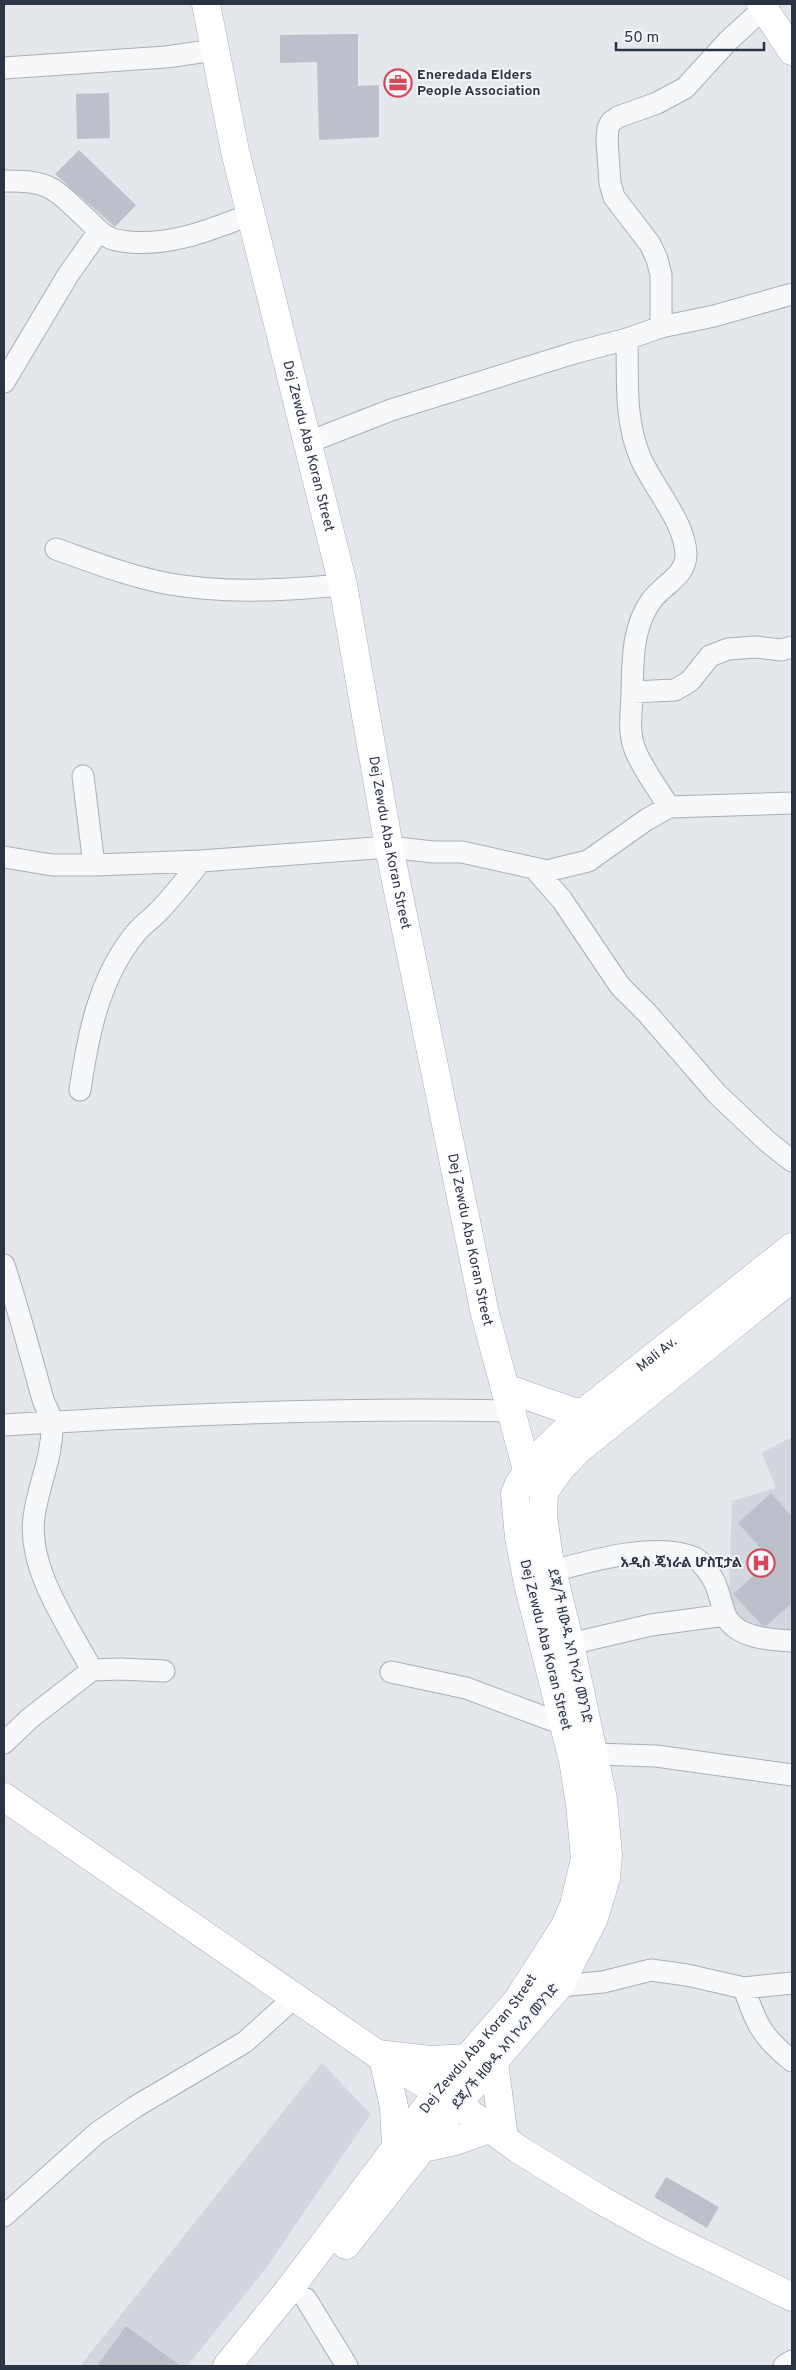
<svg xmlns="http://www.w3.org/2000/svg" width="796" height="2370" viewBox="0 0 796 2370" font-family="Overpass,'Noto Sans Ethiopic',sans-serif">
  <style>
    .built { fill: #d2d6de }
    .building { fill: #bbc0ca }
    .lines { fill: none; stroke-linecap: round; stroke-linejoin: round }
    .street-casing { stroke: #a9aeb7; stroke-width: 23 }
    .secondary-casing { stroke: #a9aeb7; stroke-width: 29 }
    .primary-casing { stroke: #a3abb8; stroke-width: 29 }
    .street { stroke: #f7f8fa; stroke-width: 21 }
    .secondary { stroke: #fff; stroke-width: 28 }
    .primary { stroke: #fff; stroke-width: 28 }
    .labels { text-anchor: middle; dominant-baseline: central; stroke-width: 4; stroke-linejoin: round; paint-order: stroke }
    .poi-label { font-size: 14px; font-weight: bold; fill: #2b3445; stroke: #f4f6f9; text-anchor: start }
    .street-label { font-size: 14px; fill: #2b3445; stroke: #f4f6f9 }
  </style>
  <rect width="100%" height="100%" fill="#e4e7ec"/>
  <path class="built" d="M792,1437V1631L728,1626L732,1501L776,1488L762,1453Z
    M322,2063L371,2114L264,2271L187,2366H80Z"/>
  <path class="building" d="M358,34V86L379,85V137L319,140L317,62L280,63V35Z
    M109,93L110,138L77,139L76,94Z
    M79,150L136,205L115,227L55,174Z
    M771,1493L792,1517V1603L766,1626L762,1625L733,1594L771,1560L738,1523Z
    M666,2177L719,2207L707,2228L654,2197Z
    M126,2326L181,2366H97Z"/>
  <g class="lines">
    <g class="street-casing">
      <path id="street" d="M4,68L166,57L215,50
        M4,181C51,180 53,188 87,219C94,226 101,234 110,238C116,241 123,241 129,242C173,246 212,229 252,214
        M661,327V275L657,259L650,244L614,197L610,183L607,140L608,128L611,122L618,117L657,103L685,88L728,41L764,8
        M627,339C628,379 624,421 641,459C653,487 685,522 686,554C686,577 663,584 651,601C632,628 633,660 632,692C632,712 627,732 636,752C644,771 658,789 669,807
        M4,382L68,275L99,231
        M309,442L391,410L574,353L627,339L661,327L714,316L792,294
        M56,549C93,562 131,577 170,584C227,594 286,590 343,585
        M632,692L675,690L690,681L710,656L728,649L756,647L781,650L792,647
        M83,776L94,865
        M4,857L52,865H94L201,861L389,847L433,852H462L547,871L588,861L646,820L669,807L792,803
        M535,869L562,900L620,986L647,1013L717,1094L768,1142L792,1161
        M80,1090C88,1035 99,978 135,934C141,926 150,920 157,913C173,897 187,878 201,861
        M4,1265C18,1309 30,1352 42,1396C44,1405 52,1416 52,1424C53,1457 38,1485 34,1517C27,1569 68,1625 92,1670
        M4,1425C172,1415 341,1407 510,1411
        M553,1571C590,1561 658,1541 695,1558C699,1560 703,1565 706,1569C718,1582 719,1598 725,1614C734,1638 771,1640 792,1641
        M570,1644L651,1625L725,1615
        M391,1672L466,1688L565,1725
        M4,1743L29,1719L92,1670L120,1669L164,1671
        M580,1758L594,1754L656,1756L792,1775
        M559,1986L603,1982L651,1970L687,1975L744,1988L792,1983
        M744,1988C756,2024 762,2037 792,2061
        M4,2216L97,2133L135,2107L245,2042L295,1997
        M306,2299L347,2366
        M784,2366L792,2361"/>
    </g>
    <g class="secondary-casing">
      <g id="secondary">
        <path id="s1" d="M206,4L235,151L343,585L389,847L485,1314L527,1470L540,1487"/>
        <path d="M4,1797L383,2058L457,2104L518,2149L601,2200L659,2232L792,2297"/>
      </g>
    </g>
    <g class="primary-casing">
      <g id="primary">
        <path d="M761,4L792,51"/>
        <path d="M505,1388L571,1411L583,1413"/>
        <path d="M377,2054L430,2060L469,2058"/>
        <path d="M383,2058L394,2107L396,2146"/>
        <path d="M494,2063L504,2138"/>
        <path d="M423,2148L455,2141L489,2129"/>
        <path d="M346,2245L457,2104L559,1986L594,1918L606,1878L608,1855L603,1799L570,1644L549,1558L543,1516L544,1492L560,1469L578,1450L792,1278"/>
        <path id="s2" d="M227,2366L288,2291L438,2092L517,2001L565,1926L574,1905L585,1859L580,1804L573,1760L528,1584L519,1537L515,1494L519,1484L540,1455L583,1413L792,1247"/>
      </g>
    </g>
    <use href="#street" class="street"/>
    <use href="#secondary" class="secondary"/>
    <use href="#primary" class="primary"/>
  </g>
  <defs>
    <g id="office-ring" transform="scale(1.4375)"><circle r="9.5" fill="#f4f6f9" stroke="#d1495b" stroke-width="1.5"/><path d="M-6-3h4V-5.5h4V-3h4V5H-6ZM-1-4.5V-3h2v-1.5ZM-6 0V1H6V0Z" fill="#d1495b"/></g>
    <g id="hospital-ring" transform="scale(1.4375)"><circle r="9.5" fill="#f4f6f9" stroke="#d1495b" stroke-width="1.5"/><path d="M-5-5h3v3.5h4V-5h3V5h-3V1.5h-4V5h-3Z" fill="#d1495b"/></g>
  </defs>
  <g fill-rule="evenodd">
    <use href="#office-ring" x="398" y="83"/>
    <use href="#hospital-ring" x="761" y="1563"/>
  </g>
  <g class="labels">
    <g class="poi-label">
      <text x="417" y="75">Eneredada Elders<tspan x="417" dy="16">People Association</tspan></text>
      <text x="742" y="1563" text-anchor="end">አዲስ ጄነራል ሆስፒታል</text>
    </g>
    <g class="street-label">
      <text stroke="none"><textPath href="#s1" startOffset="454">Dej Zewdu Aba Koran Street</textPath></text>
      <text stroke="none"><textPath href="#s1" startOffset="859">Dej Zewdu Aba Koran Street</textPath></text>
      <text stroke="none"><textPath href="#s1" startOffset="1264">Dej Zewdu Aba Koran Street</textPath></text>
      <text stroke="none"><textPath href="#s2" startOffset="1199">Mali Av.</textPath></text>
      <text transform="translate(545 1645) rotate(76)">Dej Zewdu Aba Koran Street</text>
      <text transform="translate(569 1646) rotate(77)">ደጃ/ች ዘውዱ አባ ኮራን መንገድ</text>
      <text stroke="none"><textPath href="#s2" startOffset="409">Dej Zewdu Aba Koran Street</textPath></text>
      <text transform="translate(506 2047) rotate(-50)">ደጃ/ች ዘውዱ አባ ኮራን መንገድ</text>
    </g>
  </g>
  <rect width="796" height="2370" fill="none" stroke="#2b3445" stroke-width="10"/>
  <path d="M616 42v8h148v-8" fill="none" stroke="#2b3445" stroke-width="2.5"/>
  <text x="624" y="42" font-size="15" fill="#2b3445" stroke="#f4f6f9" stroke-width="4" paint-order="stroke">50 m</text>
</svg>
